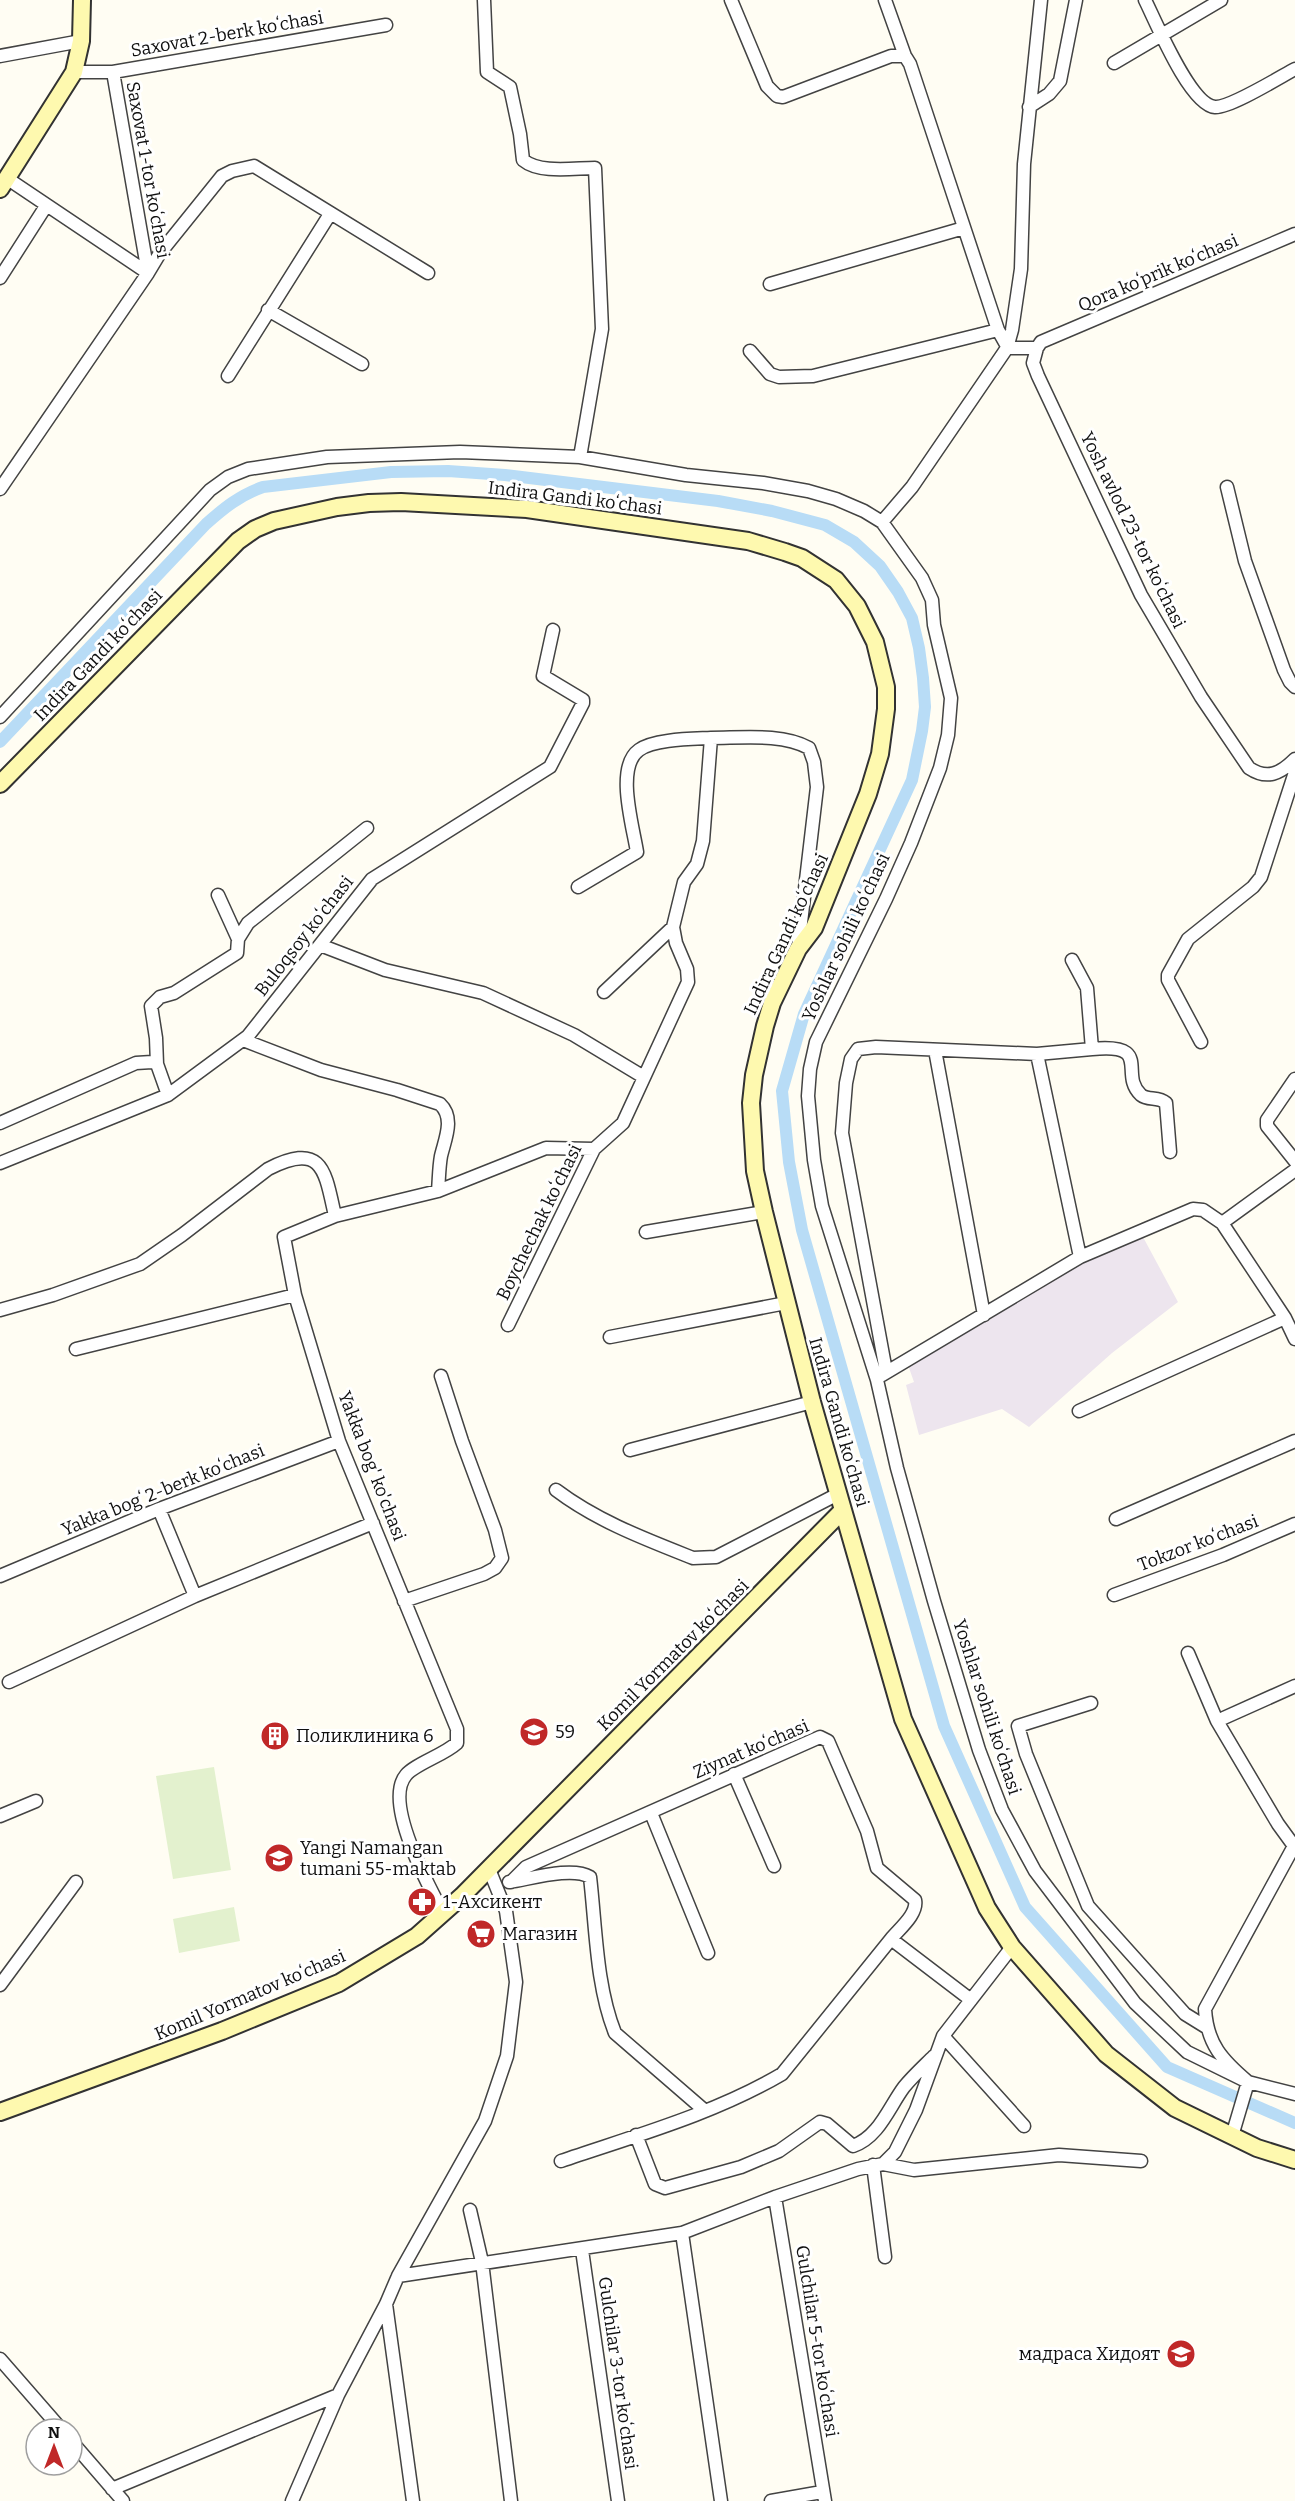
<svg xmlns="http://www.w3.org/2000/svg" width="1295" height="2501" viewBox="0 0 1295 2501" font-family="Bitter,serif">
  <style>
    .industrial { fill: #ede5ee }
    .pitch { fill: #e3f1ce }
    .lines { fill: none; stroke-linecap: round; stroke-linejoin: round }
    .canal { stroke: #b8dcf6; stroke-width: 12 }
    .street-casing { stroke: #434343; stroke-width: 15 }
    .secondary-casing { stroke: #323232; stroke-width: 20 }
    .street { stroke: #fff; stroke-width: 12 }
    .secondary { stroke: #fef9af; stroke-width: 16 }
    .labels { text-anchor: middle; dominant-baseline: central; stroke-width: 6; stroke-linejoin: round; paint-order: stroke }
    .street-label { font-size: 18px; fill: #101010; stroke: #fff }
    .poi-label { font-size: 18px; fill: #101010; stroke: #fff; text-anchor: start }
  </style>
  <rect width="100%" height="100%" fill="#fffdf3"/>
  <path class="industrial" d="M1143,1237L1178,1302L1112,1353L1029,1427L1002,1409L919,1435L906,1385L914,1382L908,1365L1051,1277Z"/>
  <path class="pitch" d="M214,1767L231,1870L173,1879L156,1776Z
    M234,1907L240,1941L179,1953L173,1919Z"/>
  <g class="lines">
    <path class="canal" d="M0,742L206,524C224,508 240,495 263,487L391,472L448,471L505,475L718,501L772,511L825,525L854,542L880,566L898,592L912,618L919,648L923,678L925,707L922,731L912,780L804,1014L782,1091L789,1162L802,1230L944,1726L1025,1907L1167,2067L1295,2123"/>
    <g class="street-casing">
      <path id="street" d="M484,0L487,72L510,87L520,134L523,160C540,174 574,168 595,168L602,329L580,457
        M731,0L767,86L777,96L783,97L891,56H905L910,64L998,330L1007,346
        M885,0L905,56
        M1145,0C1156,22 1190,105 1215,107C1230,108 1280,77 1295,69
        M0,56L81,41
        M1114,63L1221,0
        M74,72H113L386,25
        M113,72L148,273
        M1029,107L1049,94L1060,81L1076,0
        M148,273L160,253L222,176L232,171L254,166L428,273
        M0,278L46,206
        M770,284L964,228
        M268,310L362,364
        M1007,348H1037
        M1037,348L1033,363L1038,376L1141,595L1201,697L1249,768C1267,780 1280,774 1295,759
        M1037,348L1041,342L1295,234
        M750,351L770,374L779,377L813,376L998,330
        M228,376L330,214
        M1227,487L1245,561L1284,670L1290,682L1295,687
        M0,489L148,273L8,179
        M882,522L922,578L932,600L934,625L951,698L948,735L940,768L911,843L886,899L816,1042L810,1069L808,1096L814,1160L822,1206L877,1380L897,1468L934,1601L979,1750L1002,1810L1035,1871L1135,2003L1187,2052L1248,2082L1295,2094
        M0,717L210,490L228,477L248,469L327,457L460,452L580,457L686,475L763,483L808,491L836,499L864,511L882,522L912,487L1007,348L1012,330L1021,269L1024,164L1041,0
        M578,887L637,852C633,826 615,767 639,750C654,739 692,739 711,738
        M218,895L238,939
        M320,945L385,970L483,993L574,1035L642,1076
        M604,992L673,927
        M243,1040L321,1070L397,1090L440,1104C455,1118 445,1139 441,1156C439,1167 439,1179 438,1191
        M1201,1042L1168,980V975L1188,939L1253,887L1261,877L1295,772
        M1092,1049C1154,1043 1118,1074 1141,1095C1148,1101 1158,1096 1166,1103L1170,1152
        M935,1050L984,1315
        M1037,1054L1080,1257
        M157,1064L156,1038L151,1006L160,997L174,993L237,953L238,939L248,923L367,828
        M1295,1079L1267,1120V1126L1295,1161
        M0,1123L136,1063L152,1062L157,1064L168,1095
        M0,1163L168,1095L248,1036L372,879L550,767L583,703V700L543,676L553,630
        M1222,1223L1295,1170
        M646,1232L764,1212
        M0,1310L53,1295L140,1264L182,1235L268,1169C323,1141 325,1171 335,1216
        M508,1325L594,1149L623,1123L688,982L687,969L676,943L673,927L684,882L697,864L703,841L711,738C742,738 782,733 809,748L814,762L817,787L798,948
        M610,1337L786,1303
        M76,1349L295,1295
        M886,1371L842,1133L846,1083L851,1059L858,1049L876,1047L1037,1054L1092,1049L1087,988L1072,960
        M882,1375L1080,1257L1193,1209L1203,1210L1222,1223L1285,1318L1295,1339
        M1079,1411L1285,1318
        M630,1450L812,1402
        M556,1490C597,1521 645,1539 693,1558L716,1557L838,1494
        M159,1509L195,1596
        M1116,1519L1295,1441
        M0,1576L159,1509L339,1441
        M1114,1595L1223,1555L1295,1524
        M404,1601L484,1574L495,1568L502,1558L495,1530L462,1441L441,1376
        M1188,1653L1217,1721
        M9,1682L195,1596L373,1523
        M1091,1703L1018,1726L1026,1754L1088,1906L1185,2014L1206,2027
        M734,1774L774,1866
        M651,1813L708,1953
        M0,1816L36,1801
        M509,1882C530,1879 572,1866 590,1877C596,1928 596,1985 615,2033L704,2110
        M511,1882L526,1867L820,1737L828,1741L867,1831L877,1868L915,1900C918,1914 899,1929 891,1939
        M443,1913C429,1887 383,1802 406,1775C415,1764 444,1755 457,1743V1729L339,1441L295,1295L284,1237L335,1216L438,1191L546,1148L594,1149
        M0,1985L76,1882
        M943,2036L1024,2126
        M636,2135L655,2184L665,2188L741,2167L779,2151L820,2122L827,2124L853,2146C879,2137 889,2107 904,2087C913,2076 924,2066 934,2056
        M1232,2136L1248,2082C1222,2060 1207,2044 1205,2009L1294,1846L1278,1824L1217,1721L1295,1686
        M561,2161C634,2136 714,2114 782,2074L891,1939L971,2000
        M883,2164L914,2170L1059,2155L1141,2161
        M873,2165L885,2257
        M775,2197L825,2501
        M470,2210L482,2262L511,2501
        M682,2233L721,2501
        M582,2250L618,2501
        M398,2276L682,2233L775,2197L858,2169L883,2164L895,2152L916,2110L943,2036L1012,1947
        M386,2304L413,2501
        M0,2359L61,2429
        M72,2442L123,2501
        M112,2489L338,2395
        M292,2501L338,2395L386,2304L398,2276L485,2121L507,2056L516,1982L506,1911L489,1869
        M771,2501L822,2492"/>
    </g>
    <g class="secondary-casing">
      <path id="secondary" d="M0,189L74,72L81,41L82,0
        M0,784L238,541L255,529L274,521L337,507L369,503L401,502L527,509L748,541L785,552L802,558L836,580L857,606L875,642L886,687V709L880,754L868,794L814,928L798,949L772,1003L765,1026L754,1075L751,1103L755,1171L764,1212L812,1402L903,1719L987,1908L1012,1947L1106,2054L1175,2108L1257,2148L1295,2160
        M0,2112L222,2031L339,1983L417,1936L462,1896L843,1510"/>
    </g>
    <use href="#street" class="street"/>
    <use href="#secondary" class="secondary"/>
  </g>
  <defs>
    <g id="school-disc" transform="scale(1.5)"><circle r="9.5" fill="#c02828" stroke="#fff"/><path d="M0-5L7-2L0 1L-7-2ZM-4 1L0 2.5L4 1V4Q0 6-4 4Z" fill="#fff"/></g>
    <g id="building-disc" transform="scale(1.5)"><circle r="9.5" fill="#c02828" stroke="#fff"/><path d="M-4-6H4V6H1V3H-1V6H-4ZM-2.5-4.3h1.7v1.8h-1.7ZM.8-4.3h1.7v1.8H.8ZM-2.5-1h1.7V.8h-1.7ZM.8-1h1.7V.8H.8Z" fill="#fff"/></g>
    <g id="pharmacy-disc" transform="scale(1.5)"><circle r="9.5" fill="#c02828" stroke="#fff"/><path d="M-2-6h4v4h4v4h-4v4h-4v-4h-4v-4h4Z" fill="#fff"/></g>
    <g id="supermarket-disc" transform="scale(1.5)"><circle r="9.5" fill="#c02828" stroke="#fff"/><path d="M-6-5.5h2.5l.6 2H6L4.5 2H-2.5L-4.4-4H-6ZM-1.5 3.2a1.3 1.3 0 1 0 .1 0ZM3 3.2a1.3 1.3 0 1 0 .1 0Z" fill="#fff"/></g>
    <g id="university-disc" transform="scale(1.5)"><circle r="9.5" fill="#c02828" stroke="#fff"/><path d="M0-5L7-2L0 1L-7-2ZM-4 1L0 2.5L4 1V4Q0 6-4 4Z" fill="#fff"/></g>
  </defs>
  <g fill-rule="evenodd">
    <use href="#school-disc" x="534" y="1732"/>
    <use href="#building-disc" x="275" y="1736"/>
    <use href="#school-disc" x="279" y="1858"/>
    <use href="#pharmacy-disc" x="422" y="1902"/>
    <use href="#supermarket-disc" x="481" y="1934"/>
    <use href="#university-disc" x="1181" y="2354"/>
  </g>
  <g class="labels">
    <g class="street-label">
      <text transform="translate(227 34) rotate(-10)">Saxovat 2-berk koʻchasi</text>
      <text transform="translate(148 170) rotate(80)">Saxovat 1-tor koʻchasi</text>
      <text transform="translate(1158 273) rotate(-23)">Qora koʻprik koʻchasi</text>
      <text transform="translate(575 498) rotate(7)">Indira Gandi koʻchasi</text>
      <text transform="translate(1133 530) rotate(64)">Yosh avlod 23-tor koʻchasi</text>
      <text transform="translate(98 655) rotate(-46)">Indira Gandi koʻchasi</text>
      <text transform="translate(786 934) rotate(-65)">Indira Gandi koʻchasi</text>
      <text transform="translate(304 936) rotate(-52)">Buloqsoy koʻchasi</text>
      <text transform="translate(846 937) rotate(-65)">Yoshlar sohili koʻchasi</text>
      <text transform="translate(539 1222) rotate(-64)">Boychechak koʻchasi</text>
      <text transform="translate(839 1422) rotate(74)">Indira Gandi koʻchasi</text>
      <text transform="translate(372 1466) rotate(69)">Yakka bog' ko'chasi</text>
      <text transform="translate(163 1490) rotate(-22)">Yakka bogʻ 2-berk koʻchasi</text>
      <text transform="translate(1198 1543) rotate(-21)">Tokzor koʻchasi</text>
      <text transform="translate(673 1655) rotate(-45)">Komil Yormatov koʻchasi</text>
      <text transform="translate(987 1707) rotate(72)">Yoshlar sohili koʻchasi</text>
      <text transform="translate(751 1749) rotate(-23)">Ziynat koʻchasi</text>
      <text transform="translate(250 1995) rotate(-23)">Komil Yormatov koʻchasi</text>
      <text transform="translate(817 2341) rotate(81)">Gulchilar 5-tor koʻchasi</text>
      <text transform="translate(618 2373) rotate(82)">Gulchilar 3-tor koʻchasi</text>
    </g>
    <g class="poi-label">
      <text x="555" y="1732">59</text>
      <text x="296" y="1736">Поликлиника 6</text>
      <text x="300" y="1848">Yangi Namangan<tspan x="300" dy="21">tumani 55-maktab</tspan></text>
      <text x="443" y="1902">1-Ахсикент</text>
      <text x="502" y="1934">Магазин</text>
      <text x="1160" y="2354" text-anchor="end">мадраса Хидоят</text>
    </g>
  </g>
  <g transform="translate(54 2447)"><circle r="28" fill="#ffffff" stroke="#9f9f9f" stroke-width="1.5"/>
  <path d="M0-4.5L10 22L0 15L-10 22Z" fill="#c02828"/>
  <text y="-9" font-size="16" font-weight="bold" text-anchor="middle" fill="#101010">N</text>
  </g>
</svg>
